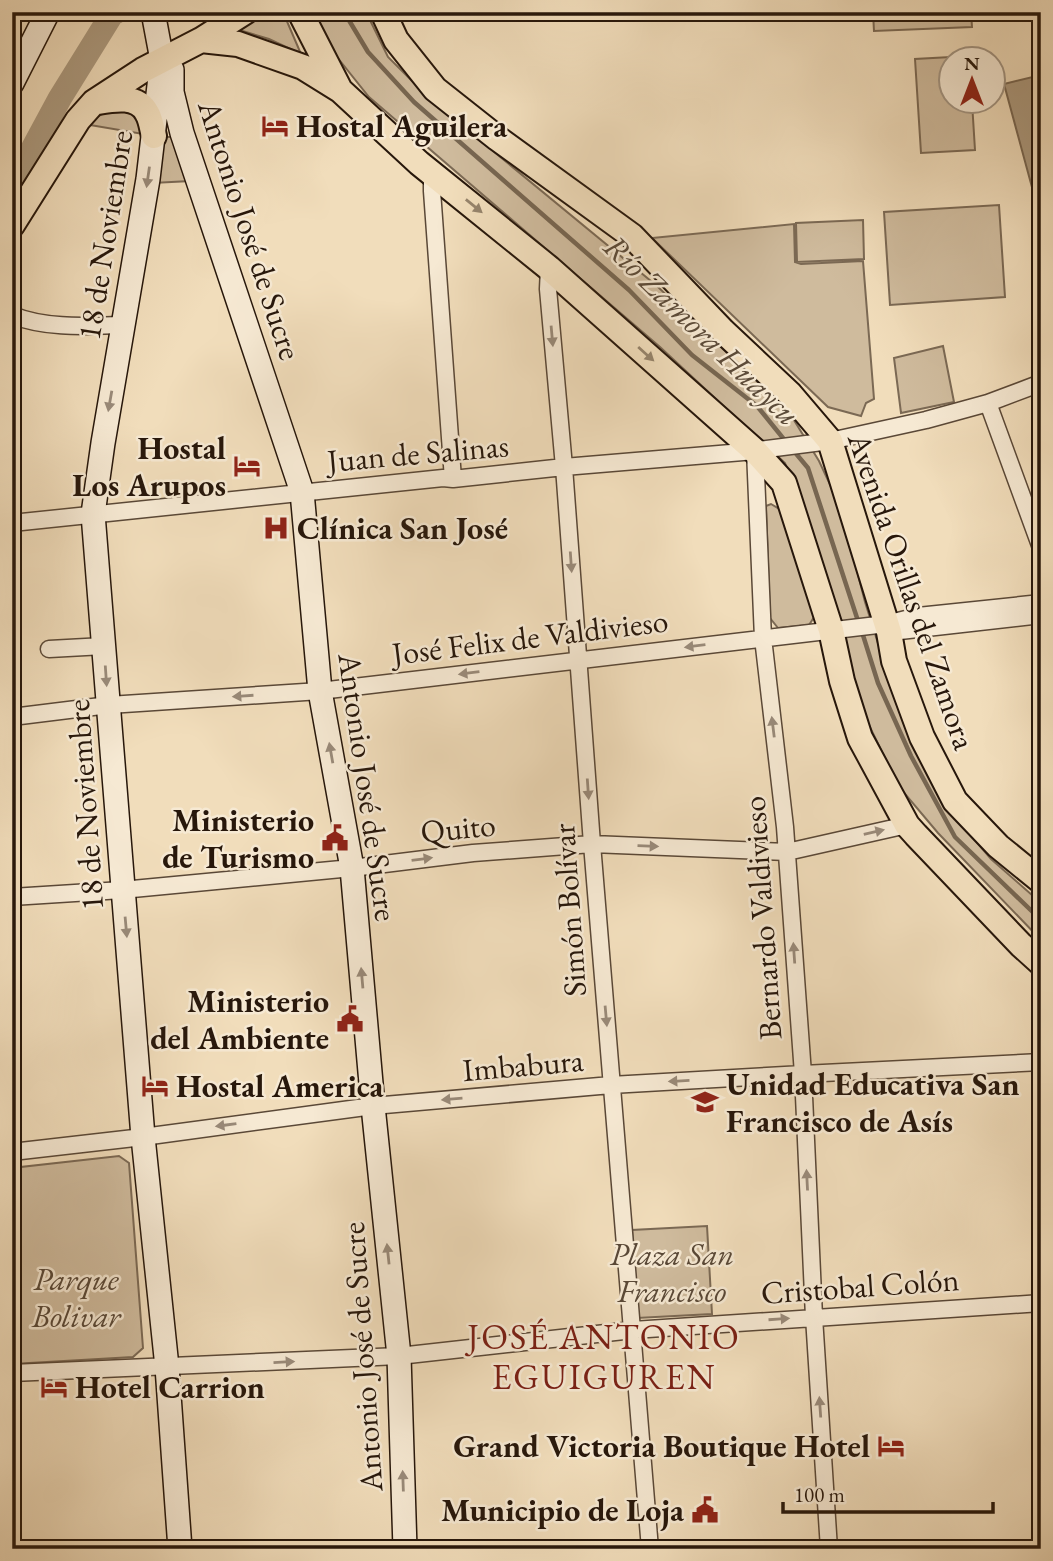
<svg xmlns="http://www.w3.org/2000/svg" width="1053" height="1561" viewBox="0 0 1053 1561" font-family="'EB Garamond',serif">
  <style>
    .green { fill: #cfbb9d; stroke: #7b6954; stroke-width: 2 }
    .water { fill: #ac9a7f; stroke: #776651; stroke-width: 2 }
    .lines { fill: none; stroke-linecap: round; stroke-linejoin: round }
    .stream { stroke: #776651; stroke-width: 4.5 }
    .river { stroke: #ac9a7f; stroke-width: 24 }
    .street-casing { stroke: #5a4837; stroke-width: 19 }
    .secondary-casing { stroke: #27170b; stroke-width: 26 }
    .primary-casing { stroke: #27170b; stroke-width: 28 }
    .street { stroke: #f6e9d3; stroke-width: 16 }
    .secondary { stroke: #f6e9d3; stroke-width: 23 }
    .primary { stroke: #f1ddbb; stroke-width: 24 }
    .oneway { fill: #998a79 }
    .oneway2 { fill: #96846c }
    .labels { text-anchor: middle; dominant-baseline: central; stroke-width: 5; stroke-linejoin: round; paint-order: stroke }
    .poi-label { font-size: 32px; font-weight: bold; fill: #27170b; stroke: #f6e9d3; text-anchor: start }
    .street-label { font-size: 32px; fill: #27170b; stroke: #f6e9d3 }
    .park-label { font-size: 32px; font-style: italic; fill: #594837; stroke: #f6e9d3 }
    .water-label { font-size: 33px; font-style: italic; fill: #5c4b39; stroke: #f6e9d3 }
    .quarter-label { font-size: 35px; letter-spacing: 2px; fill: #7a1f14; stroke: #f6e9d3 }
  </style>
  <rect width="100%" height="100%" fill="#f1ddbb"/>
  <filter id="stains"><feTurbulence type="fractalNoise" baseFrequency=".00286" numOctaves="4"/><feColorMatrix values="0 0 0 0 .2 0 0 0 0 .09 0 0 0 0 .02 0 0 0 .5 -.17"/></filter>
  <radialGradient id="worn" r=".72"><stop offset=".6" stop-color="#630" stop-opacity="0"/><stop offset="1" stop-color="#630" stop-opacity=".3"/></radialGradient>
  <path class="green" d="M265,12H283L301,54L269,39L236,29Z
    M312,12H366L388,57L431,100L657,286L789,412L819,461L841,508L865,602L899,710L950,811L991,859L1041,903V940L938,833L900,788L858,703L804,512L785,463L660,347L369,97L337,57Z
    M873,12H971L972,27L874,31Z
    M969,56L970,59L951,60V102H972L975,150L921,153L915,59Z
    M119,110L134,113L143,134L90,125C96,114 107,112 119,110Z
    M165,137H173L190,181L153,183Z
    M999,205L1005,297L890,305L884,212Z
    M863,220L864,259L797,262L796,223Z
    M794,224L795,262L801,264L863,261L874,399L866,403L861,416L828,407L652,238Z
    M943,346L954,402L901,413L894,358Z
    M771,504L781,510L816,614L809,625L778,628L770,618L766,506Z
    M119,1156L129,1163L143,1348L133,1357L12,1364V1168Z
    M707,1226L712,1314L637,1318L632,1230Z"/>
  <path class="water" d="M1041,75V188L1033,191L1004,84Z"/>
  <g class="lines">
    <path class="stream" d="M344,12L368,52L414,102L629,290L692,355L757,406L787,443
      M793,450L808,468L859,624
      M862,632L878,683L911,756L955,837L1041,920"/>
    <path class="river" d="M12,187L60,98L112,14L116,12"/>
    <g class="street-casing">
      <path id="street" d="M432,172V191L453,479
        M549,268L548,289L564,467L592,844L650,1549
        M12,315C46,329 88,326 123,325
        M988,403L1041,548
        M755,451L763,638L785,827L803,1074L814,1317L829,1549
        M12,523L443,478L453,479L564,467L743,452L830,441L926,420L988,403L1041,383
        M891,632L1041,615
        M49,649L104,646
        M12,717L109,705L320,691L886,624L918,616L1041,603
        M12,897L122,890L352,868L473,853L592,844L787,852L907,825
        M12,1152L143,1137L373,1106L611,1085L803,1074L1041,1062
        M12,1373L399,1356L633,1330L1041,1303"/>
    </g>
    <g class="secondary-casing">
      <path id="secondary" d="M153,12L162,60L148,179L103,443L93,514L143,1137L167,1367L180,1549
        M172,70V92L182,133L302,492L320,691L352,868L373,1106L399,1356L405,1549
        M12,83L48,12"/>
    </g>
    <g class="primary-casing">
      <path id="primary" d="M300,12L340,90L419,163L549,268L755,451L784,483L831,630L842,681L860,738L907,825L916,835L1021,945L1041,963
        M383,12L396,40L435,89L497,138L632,236L723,331L790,394L830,441L889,632L894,661L922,737L955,801L998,846L1041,881
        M201,40L238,44L303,67L340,90
        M98,102C115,99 138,95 147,113C151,119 152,129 154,136
        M12,225L78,120L94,102L143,70L201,40L245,12"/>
    </g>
    <use href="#street" class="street"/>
    <use href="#secondary" class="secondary"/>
    <use href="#primary" class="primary"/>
  </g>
  <defs><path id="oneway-solid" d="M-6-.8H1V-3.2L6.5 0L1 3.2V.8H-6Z" transform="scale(1.75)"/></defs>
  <g class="oneway">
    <use href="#oneway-solid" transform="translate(148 177) rotate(98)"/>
    <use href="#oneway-solid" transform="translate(552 336) rotate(85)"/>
    <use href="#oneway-solid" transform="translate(110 401) rotate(100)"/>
    <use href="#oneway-solid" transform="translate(571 562) rotate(86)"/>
    <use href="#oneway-solid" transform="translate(695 646) rotate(173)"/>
    <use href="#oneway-solid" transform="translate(469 673) rotate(173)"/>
    <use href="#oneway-solid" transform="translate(106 676) rotate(86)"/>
    <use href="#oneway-solid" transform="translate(243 696) rotate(176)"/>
    <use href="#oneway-solid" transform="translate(773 727) rotate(-97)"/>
    <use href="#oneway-solid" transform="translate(331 753) rotate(-100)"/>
    <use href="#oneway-solid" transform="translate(588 789) rotate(86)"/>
    <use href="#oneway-solid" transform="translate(874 832) rotate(-13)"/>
    <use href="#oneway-solid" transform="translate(648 846) rotate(2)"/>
    <use href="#oneway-solid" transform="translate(422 859) rotate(-7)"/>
    <use href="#oneway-solid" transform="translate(126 927) rotate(85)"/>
    <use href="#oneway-solid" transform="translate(794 953) rotate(-94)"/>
    <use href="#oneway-solid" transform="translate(362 978) rotate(-95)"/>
    <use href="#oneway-solid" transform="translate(606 1016) rotate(85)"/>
    <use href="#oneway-solid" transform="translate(679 1081) rotate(177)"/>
    <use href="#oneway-solid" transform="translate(452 1099) rotate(175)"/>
    <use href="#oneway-solid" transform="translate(226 1125) rotate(172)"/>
    <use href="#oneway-solid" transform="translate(807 1180) rotate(-93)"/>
    <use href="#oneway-solid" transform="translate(388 1254) rotate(-96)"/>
    <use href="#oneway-solid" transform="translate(779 1319) rotate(-4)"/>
    <use href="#oneway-solid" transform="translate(284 1362) rotate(-3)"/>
    <use href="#oneway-solid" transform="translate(820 1407) rotate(-94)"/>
    <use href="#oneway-solid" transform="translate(403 1481) rotate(-92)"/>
  </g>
  <g class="oneway2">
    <use href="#oneway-solid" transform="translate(474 206) rotate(39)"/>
    <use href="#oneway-solid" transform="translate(646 354) rotate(42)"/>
  </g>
  <defs>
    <g id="hotel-bare" transform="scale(2.1)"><path d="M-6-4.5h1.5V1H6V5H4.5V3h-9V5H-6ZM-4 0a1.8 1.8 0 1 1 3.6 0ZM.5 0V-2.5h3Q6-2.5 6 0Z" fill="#8f2418" stroke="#f6e9d3" stroke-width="2.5" paint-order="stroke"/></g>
    <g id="hospital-bare" transform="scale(2.1)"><path d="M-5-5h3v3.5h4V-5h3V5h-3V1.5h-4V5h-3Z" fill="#8f2418" stroke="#f6e9d3" stroke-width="2.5" paint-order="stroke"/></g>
    <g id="civic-bare" transform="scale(2.1)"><path d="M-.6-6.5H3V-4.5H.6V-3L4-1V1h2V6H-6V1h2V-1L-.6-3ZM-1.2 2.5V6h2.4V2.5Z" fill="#8f2418" stroke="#f6e9d3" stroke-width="2.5" paint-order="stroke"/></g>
    <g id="university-bare" transform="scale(2.1)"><path d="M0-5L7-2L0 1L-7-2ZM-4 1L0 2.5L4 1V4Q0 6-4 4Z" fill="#8f2418" stroke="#f6e9d3" stroke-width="2.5" paint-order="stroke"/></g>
  </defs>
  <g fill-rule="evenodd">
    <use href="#hotel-bare" x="275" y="126"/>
    <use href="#hotel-bare" x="247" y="466"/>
    <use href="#hospital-bare" x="276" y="528"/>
    <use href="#civic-bare" x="335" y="838"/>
    <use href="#civic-bare" x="350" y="1019"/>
    <use href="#hotel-bare" x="155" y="1086"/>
    <use href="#university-bare" x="705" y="1102"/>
    <use href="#hotel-bare" x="54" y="1387"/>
    <use href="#hotel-bare" x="891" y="1446"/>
    <use href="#civic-bare" x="705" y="1510"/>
  </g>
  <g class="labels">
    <g class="poi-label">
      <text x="296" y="126">Hostal Aguilera</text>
      <text x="226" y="448" text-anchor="end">Hostal<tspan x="226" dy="37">Los Arupos</tspan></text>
      <text x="297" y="528">Clínica San José</text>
      <text x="314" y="820" text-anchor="end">Ministerio<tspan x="314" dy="37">de Turismo</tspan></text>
      <text x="329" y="1001" text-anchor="end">Ministerio<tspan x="329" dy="37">del Ambiente</tspan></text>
      <text x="726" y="1084">Unidad Educativa San<tspan x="726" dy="37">Francisco de Asís</tspan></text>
      <text x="176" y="1086">Hostal America</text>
      <text x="75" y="1387">Hotel Carrion</text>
      <text x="870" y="1446" text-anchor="end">Grand Victoria Boutique Hotel</text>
      <text x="684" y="1510" text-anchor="end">Municipio de Loja</text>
    </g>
    <g class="street-label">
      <text transform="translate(250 230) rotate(72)">Antonio José de Sucre</text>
      <text transform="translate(105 235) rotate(-81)">18 de Noviembre</text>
      <text transform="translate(418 453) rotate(-5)">Juan de Salinas</text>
      <text transform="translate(912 591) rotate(71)">Avenida Orillas del Zamora</text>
      <text transform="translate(530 637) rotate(-7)">José Felix de Valdivieso</text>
      <text transform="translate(368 787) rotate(82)">Antonio José de Sucre</text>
      <text transform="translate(85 805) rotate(-94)">18 de Noviembre</text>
      <text transform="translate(458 828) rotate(-6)">Quito</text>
      <text transform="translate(569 910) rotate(-94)">Simón Bolívar</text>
      <text transform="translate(762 918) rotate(-94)">Bernardo Valdivieso</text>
      <text transform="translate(523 1065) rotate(-5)">Imbabura</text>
      <text transform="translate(860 1286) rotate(-4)">Cristobal Colón</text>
      <text transform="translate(362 1357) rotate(-94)">Antonio José de Sucre</text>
    </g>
    <g class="park-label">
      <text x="672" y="1254">Plaza San<tspan x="672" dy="37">Francisco</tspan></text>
      <text x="76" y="1279">Parque<tspan x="76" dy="37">Bolivar</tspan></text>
    </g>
    <g class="water-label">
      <text transform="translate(702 330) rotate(44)">Río Zamora Huaycu</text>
    </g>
    <g class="quarter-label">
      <text x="604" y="1336">JOSÉ ANTONIO<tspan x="604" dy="40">EGUIGUREN</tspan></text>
    </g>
  </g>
  <rect width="1053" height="1561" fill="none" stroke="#f1ddbb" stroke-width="42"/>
  <rect x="14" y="14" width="1025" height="1533" fill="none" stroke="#27170b" stroke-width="3.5"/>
  <rect x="21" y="21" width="1011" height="1519" fill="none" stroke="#27170b" stroke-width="2"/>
  <g transform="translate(972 80)"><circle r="33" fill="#f6e9d3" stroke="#a39583" stroke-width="2"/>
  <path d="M0-5L12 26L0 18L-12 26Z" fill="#8f2418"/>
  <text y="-10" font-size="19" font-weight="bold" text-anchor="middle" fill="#27170b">N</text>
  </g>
  <path d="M783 1502v10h210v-10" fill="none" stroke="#27170b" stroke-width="3.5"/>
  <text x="794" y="1502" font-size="21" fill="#27170b" stroke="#f6e9d3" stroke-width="5" paint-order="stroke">100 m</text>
  <rect width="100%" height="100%" filter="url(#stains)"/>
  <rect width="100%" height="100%" fill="url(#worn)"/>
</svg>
